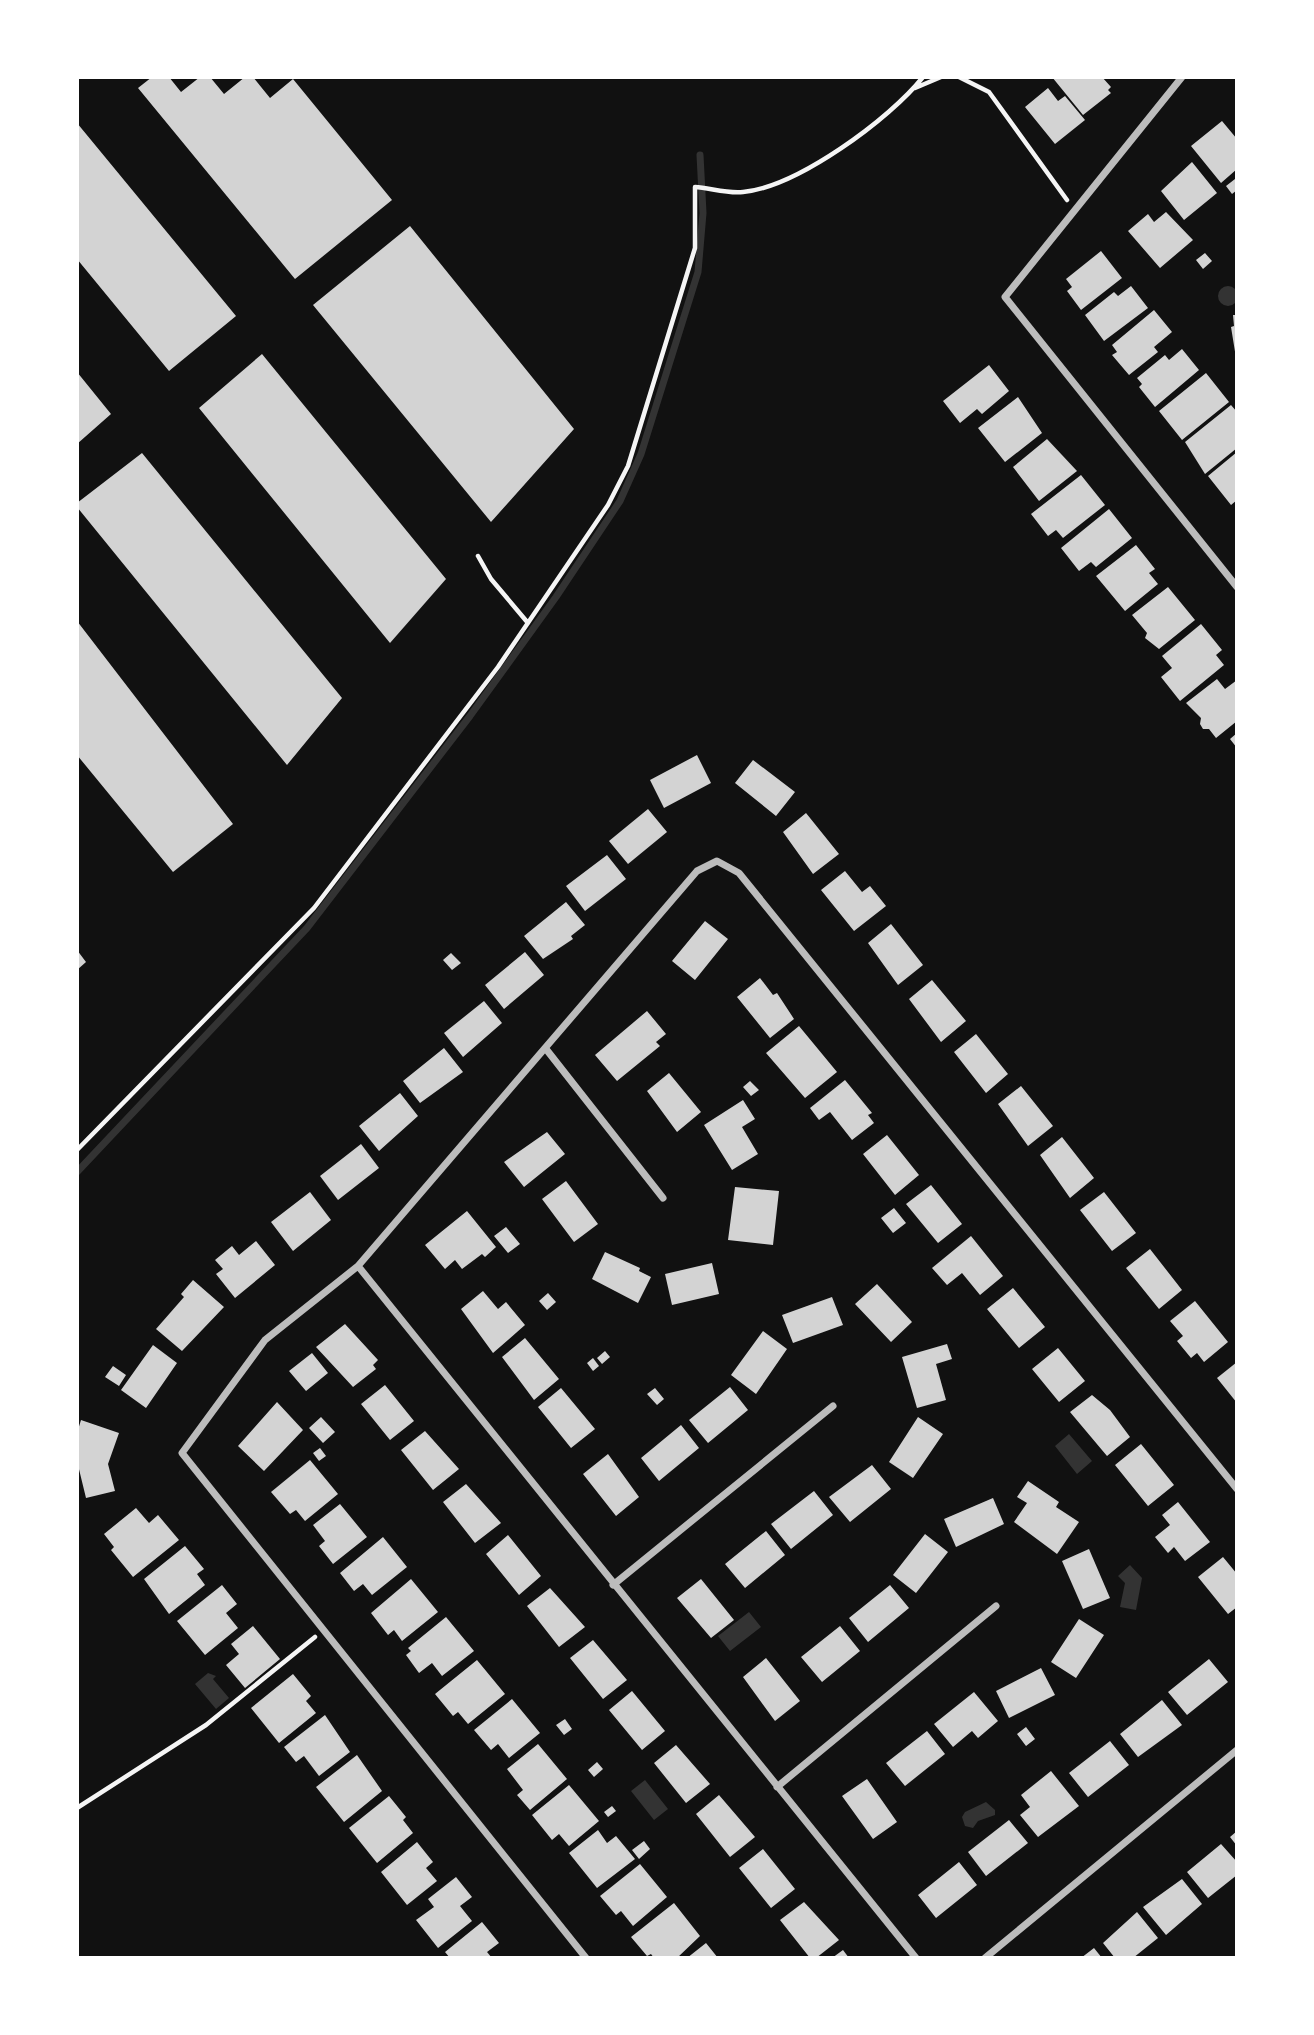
<svg xmlns="http://www.w3.org/2000/svg" width="1314" height="2035" viewBox="0 0 1314 2035" font-family="'Zilla Slab',serif">
  <style>
    .water { fill: #333 }
    .lines { fill: none; stroke-linecap: round; stroke-linejoin: round }
    .stream { stroke: #333; stroke-width: 7 }
    .building { fill: #d3d3d3 }
    .path { stroke: #f5f5f5; stroke-width: 4.5 }
    .minor { stroke: #bcbcbc; stroke-width: 7 }
  </style>
  <rect width="100%" height="100%" fill="#111"/>
  <path class="water" d="M1218 296a10 10 0 1 1 20 0a10 10 0 1 1-20 0Z
    M1069,1434L1092,1461L1077,1474L1055,1446Z
    M1130,1565L1142,1578L1136,1610L1120,1607L1125,1583L1118,1576Z
    M749,1612L761,1627L730,1651L718,1636Z
    M208,1673L216,1676L213,1679L229,1698L216,1709L195,1684Z
    M645,1780L668,1809L654,1820L631,1791Z
    M986,1802L995,1810V1815L978,1821L973,1828L965,1826L962,1817L965,1812Z"/>
  <g class="lines">
    <path class="stream" d="M77,1172L307,928L470,716L556,597L620,501L641,454L698,272L703,213L700,155"/>
  </g>
  <path class="building" d="M152,77H169L181,92L200,77H210L224,94L245,77H253L270,98L293,79L392,200L295,279L138,88Z
    M1052,77H1102L1111,87L1108,90L1111,93L1083,115Z
    M1048,88L1058,101L1065,96L1085,120L1055,144L1025,107Z
    M1222,121L1237,139V169L1221,183L1191,146Z
    M77,123L236,316L169,371L77,259Z
    M1192,162L1217,193L1184,220L1161,191Z
    M1235,179L1237,190L1232,194L1226,186Z
    M1166,212L1193,240L1160,268L1128,231L1148,214L1154,222Z
    M410,226L574,429L491,522L313,305Z
    M1101,251L1122,278L1081,310L1067,291L1072,287L1066,279Z
    M1205,253L1212,261L1203,269L1196,260Z
    M1131,286L1148,308L1104,341L1085,315L1114,292L1118,296Z
    M1154,310L1172,332L1154,347L1158,352L1129,375L1112,355L1117,352L1112,345Z
    M1233,315H1237V364L1231,327L1234,326Z
    M1182,349L1199,370L1155,407L1139,387L1142,384L1137,378L1165,355L1169,360Z
    M262,354L446,579L390,643L199,408Z
    M989,365L1009,391L982,414L977,409L960,423L943,401Z
    M77,372L111,414L77,444Z
    M1206,373L1229,402L1182,440L1159,411Z
    M1018,397L1042,433L1005,462L978,428Z
    M1231,405L1237,412V448L1205,474L1185,442Z
    M1047,439L1077,471L1039,501L1013,467Z
    M1237,452V500L1231,505L1208,476Z
    M142,453L342,698L287,765L77,507V503Z
    M1081,475L1105,505L1063,538L1056,530L1048,536L1031,514Z
    M1109,509L1132,538L1096,567L1091,562L1079,571L1061,548Z
    M1136,545L1155,569L1149,573L1158,584L1125,611L1096,576Z
    M1168,587L1195,620L1159,649L1145,638L1147,633L1132,615Z
    M77,621L233,824L173,872L77,755Z
    M1201,624L1222,650L1216,655L1224,665L1180,701L1161,677L1172,668L1162,656Z
    M1217,679L1225,689L1237,680V721L1216,738L1209,729H1203L1200,724L1201,718L1186,703Z
    M1237,733V748L1230,739Z
    M697,755L711,783L664,808L650,780Z
    M753,760L795,792L776,816L735,783Z
    M648,809L667,832L628,864L609,841Z
    M806,813L839,854L813,874L783,832Z
    M607,855L626,879L585,911L566,886Z
    M845,871L862,892L870,886L886,906L854,931L821,890Z
    M566,902L585,925L571,936L573,939L543,959L524,936Z
    M705,921L728,939L695,980L672,961Z
    M891,924L923,965L898,985L868,943Z
    M77,950L86,962L77,970Z
    M525,952L544,975L504,1009L485,985Z
    M451,953L461,963L452,970L443,960Z
    M760,978L773,995L777,993L794,1019L770,1038L737,997Z
    M932,980L966,1021L941,1042L909,999Z
    M484,1001L502,1023L463,1057L444,1033Z
    M647,1011L666,1034L656,1042L660,1046L617,1081L595,1055Z
    M799,1026L837,1072L805,1098L766,1053Z
    M976,1034L1008,1074L986,1093L954,1052Z
    M444,1048L463,1072L420,1103L403,1081Z
    M669,1073L701,1112L677,1132L647,1091Z
    M845,1080L872,1113L868,1115L874,1123L852,1140L830,1112L819,1120L810,1108Z
    M750,1081L759,1090L751,1096L743,1087Z
    M1021,1086L1053,1126L1028,1146L998,1104Z
    M400,1093L418,1116L379,1151L359,1126Z
    M743,1100L755,1119L742,1127L758,1154L732,1170L704,1125Z
    M547,1132L565,1154L524,1187L504,1162Z
    M887,1135L919,1175L895,1195L863,1154Z
    M1062,1137L1094,1178L1070,1198L1040,1155Z
    M361,1144L379,1168L338,1200L320,1176Z
    M566,1181L598,1224L574,1242L542,1199Z
    M931,1185L962,1224L938,1243L906,1204Z
    M735,1187L779,1191L773,1245L728,1240Z
    M310,1192L331,1220L293,1251L271,1222Z
    M1104,1192L1136,1233L1112,1251L1080,1210Z
    M894,1208L906,1223L893,1233L881,1218Z
    M467,1211L496,1247L485,1257L482,1254L462,1269L455,1260L445,1269L425,1245Z
    M506,1227L520,1244L508,1253L494,1236Z
    M971,1236L1003,1276L980,1295L962,1273L947,1285L932,1268Z
    M256,1241L275,1265L235,1298L216,1274L223,1269L215,1260L232,1246L239,1255Z
    M1150,1249L1182,1290L1159,1309L1126,1268Z
    M605,1252L640,1268L639,1271L651,1277L638,1303L592,1279Z
    M712,1263L719,1294L672,1305L665,1274Z
    M193,1280L224,1307L182,1351L156,1329L184,1297L181,1294Z
    M877,1284L912,1322L891,1342L855,1304Z
    M1013,1288L1045,1327L1019,1348L987,1309Z
    M483,1291L498,1309L506,1302L525,1325L493,1353L461,1309Z
    M548,1293L556,1302L547,1310L539,1301Z
    M832,1297L843,1325L793,1343L782,1315Z
    M1195,1301L1228,1342L1204,1362L1197,1353L1191,1358L1177,1341L1183,1336L1170,1321Z
    M345,1324L378,1360L373,1365L376,1369L353,1387L316,1347Z
    M763,1331L787,1349L756,1394L731,1375Z
    M525,1338L559,1379L534,1400L502,1357Z
    M947,1344L952,1359L936,1364L946,1400L917,1408L902,1357Z
    M153,1345L177,1363L146,1408L121,1390Z
    M1058,1348L1085,1381L1059,1402L1032,1369Z
    M605,1351L610,1357L602,1364L597,1358Z
    M312,1353L328,1373L306,1391L289,1371Z
    M593,1358L599,1366L593,1371L587,1363Z
    M1237,1362V1403L1217,1378Z
    M113,1366L126,1375L119,1386L105,1377Z
    M385,1385L414,1421L390,1440L361,1404Z
    M730,1387L748,1410L708,1443L689,1420Z
    M561,1388L595,1429L571,1448L538,1407Z
    M655,1388L664,1399L657,1405L647,1394Z
    M1092,1395L1110,1410L1130,1437L1107,1456L1070,1412Z
    M277,1402L303,1430L264,1471L238,1446Z
    M321,1417L335,1432L323,1443L309,1428Z
    M918,1417L943,1434L913,1478L889,1462Z
    M81,1420L119,1433L108,1464L115,1491L86,1498L77,1461V1433Z
    M681,1425L699,1448L659,1481L641,1458Z
    M425,1431L459,1469L433,1490L401,1450Z
    M1141,1444L1174,1485L1148,1506L1115,1465Z
    M320,1448L326,1456L319,1461L313,1453Z
    M608,1454L639,1497L616,1516L583,1474Z
    M310,1460L338,1494L305,1521L296,1510L290,1514L271,1492Z
    M872,1465L891,1489L850,1522L829,1497Z
    M1028,1481L1059,1502L1056,1507L1079,1522L1057,1554L1014,1522L1027,1503L1017,1497Z
    M466,1484L501,1523L475,1543L443,1502Z
    M814,1491L833,1515L791,1549L771,1524Z
    M993,1498L1004,1524L956,1547L944,1519Z
    M1178,1502L1210,1542L1185,1561L1174,1547L1168,1553L1155,1537L1170,1525L1162,1515Z
    M340,1504L367,1537L333,1564L319,1546L325,1541L313,1525Z
    M136,1508L149,1523L158,1515L179,1540L133,1577L111,1550L114,1547L104,1534Z
    M766,1531L785,1555L745,1588L725,1564Z
    M925,1534L948,1552L916,1593L893,1575Z
    M508,1535L541,1576L519,1595L486,1554Z
    M383,1537L407,1567L372,1595L363,1584L354,1591L340,1573Z
    M185,1546L204,1569L197,1574L205,1585L169,1614L144,1579Z
    M1089,1549L1110,1598L1083,1609L1062,1561Z
    M1223,1557L1237,1574V1607L1228,1614L1198,1577Z
    M411,1579L438,1612L402,1641L394,1630L388,1635L371,1613Z
    M701,1579L734,1620L711,1638L677,1598Z
    M222,1585L237,1604L226,1613L238,1628L205,1655L177,1621Z
    M890,1585L909,1608L868,1642L849,1618Z
    M550,1588L585,1627L559,1647L527,1606Z
    M446,1617L474,1651L442,1676L432,1663L419,1673L406,1655L411,1651L408,1648Z
    M1079,1619L1104,1635L1076,1678L1051,1662Z
    M253,1626L280,1659L245,1688L226,1665L239,1654L231,1644Z
    M840,1626L860,1651L822,1682L801,1657Z
    M593,1640L627,1680L603,1699L570,1658Z
    M766,1658L800,1701L775,1721L743,1677Z
    M1209,1659L1228,1682L1187,1715L1168,1692Z
    M477,1660L505,1694L468,1724L458,1712L453,1716L435,1694Z
    M1041,1668L1055,1695L1009,1718L996,1691Z
    M293,1674L311,1696L306,1701L316,1713L279,1743L251,1708Z
    M632,1691L665,1731L642,1750L609,1710Z
    M974,1692L998,1721L978,1738L972,1731L953,1747L934,1724Z
    M512,1699L540,1733L509,1758L498,1744L491,1750L474,1730Z
    M1162,1700L1182,1725L1138,1757L1120,1734Z
    M325,1715L350,1752L319,1776L304,1756L296,1762L284,1747Z
    M565,1719L572,1729L564,1735L556,1725Z
    M1026,1727L1035,1739L1026,1746L1017,1734Z
    M927,1731L945,1754L905,1786L886,1763Z
    M1110,1741L1129,1765L1088,1797L1069,1773Z
    M538,1744L567,1779L530,1810L517,1795L523,1790L507,1769Z
    M676,1745L710,1784L686,1803L654,1763Z
    M357,1755L382,1791L344,1822L316,1787Z
    M597,1762L603,1769L594,1777L588,1770Z
    M1051,1771L1079,1806L1038,1837L1020,1815L1030,1807L1021,1795Z
    M867,1779L897,1822L873,1839L842,1796Z
    M569,1785L599,1821L569,1846L559,1834L552,1840L532,1815Z
    M719,1795L755,1837L730,1857L696,1814Z
    M389,1796L406,1817L403,1820L413,1833L377,1863L349,1828Z
    M612,1806L616,1811L608,1817L604,1812Z
    M1009,1820L1028,1843L986,1876L968,1852Z
    M598,1830L607,1843L616,1836L635,1859L597,1888L569,1853Z
    M1237,1831V1846L1230,1837Z
    M644,1841L650,1849L639,1859L632,1850Z
    M417,1842L433,1862L426,1868L437,1881L407,1905L381,1872Z
    M1221,1844L1237,1862V1875L1208,1898L1187,1872Z
    M763,1849L795,1889L771,1908L739,1868Z
    M959,1862L977,1885L936,1918L918,1895Z
    M640,1864L667,1897L633,1926L621,1911L616,1915L600,1896Z
    M456,1877L472,1897L460,1906L472,1921L438,1948L416,1920L434,1907L428,1899Z
    M1182,1879L1202,1904L1166,1935L1143,1907Z
    M804,1902L839,1940L816,1958H810L780,1920Z
    M674,1903L700,1936L677,1958H654L651,1954L647,1956L631,1937Z
    M1137,1912L1158,1938L1133,1958H1115L1103,1943Z
    M482,1922L499,1943L487,1952L492,1958H450L445,1952Z
    M706,1943L718,1958H687Z
    M1094,1948L1102,1958H1081Z
    M843,1950L849,1958H832Z"/>
  <g class="lines">
    <path class="path" d="M959,77L989,92L1067,200
      M915,88L941,77
      M478,556L491,579L528,623
      M77,1150L314,908L498,667L608,505L628,466L695,248V187C710,188 728,194 743,192C797,187 890,119 923,77
      M77,1808L206,1725L315,1637"/>
    <path class="minor" d="M1182,77L1005,297L1237,587
      M546,1049L663,1198
      M358,1266L916,1958
      M613,1585L833,1406
      M777,1787L996,1606
      M586,1958L182,1453L265,1340L358,1266L697,871L717,861L739,873L1237,1489
      M985,1958L1237,1750"/>
  </g>
  <rect width="1314" height="2035" fill="none" stroke="#ffffff" stroke-width="158"/>
</svg>
